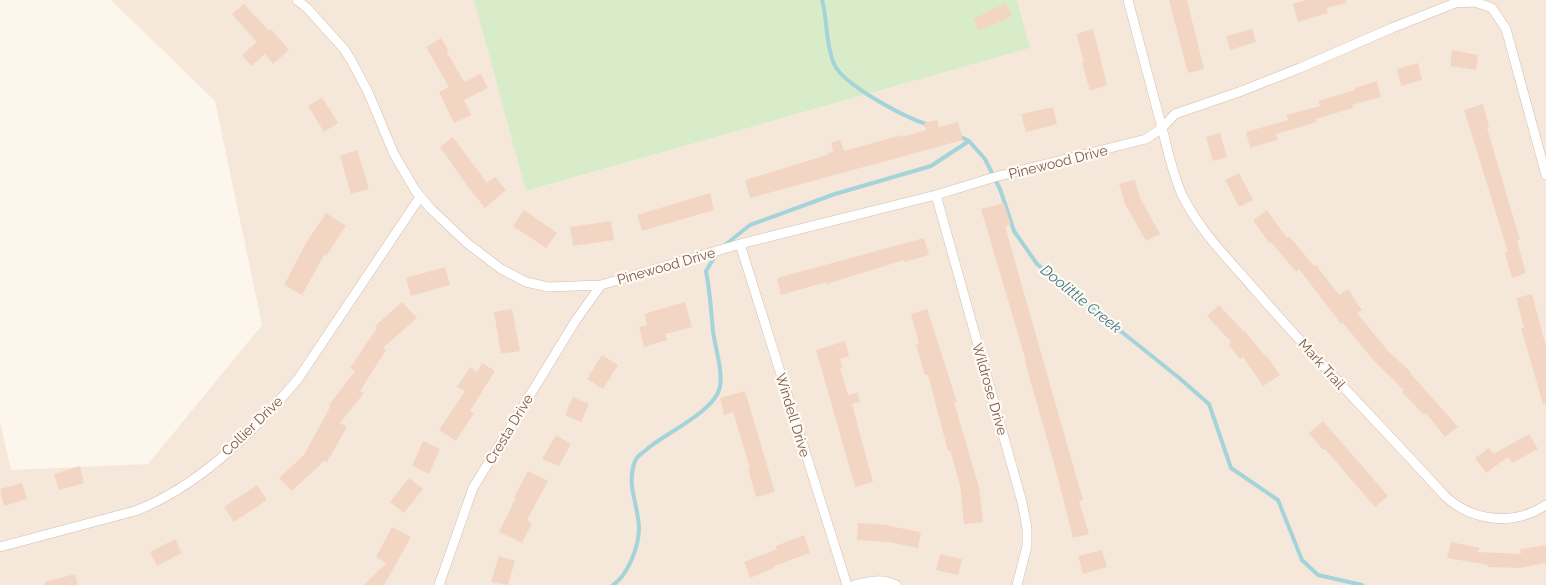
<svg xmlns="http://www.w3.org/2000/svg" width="1546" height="585" viewBox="0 0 1546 585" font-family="Raleway,sans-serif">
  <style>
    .residential { fill: #f5e8da }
    .green { fill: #d8ecc9 }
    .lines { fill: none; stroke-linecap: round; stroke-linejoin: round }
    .stream { stroke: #a5d3da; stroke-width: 4 }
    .building { fill: #f3d5c3 }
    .street-casing { stroke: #d1beb0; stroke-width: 10 }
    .street { stroke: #fff; stroke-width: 9 }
    .labels { text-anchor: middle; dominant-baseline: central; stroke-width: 4.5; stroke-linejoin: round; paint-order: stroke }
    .street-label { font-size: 14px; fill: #7a5c4d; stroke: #fffaf3 }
    .water-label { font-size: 15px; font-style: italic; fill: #437c86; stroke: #fffaf3 }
  </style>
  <rect width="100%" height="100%" fill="#fdf6ec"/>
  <path class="residential" d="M111,0H474L527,191L1030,48L1017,0H1546V585H0V422L11,470L148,464L262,325L215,101Z"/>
  <path class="green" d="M474,0H1017L1030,48L526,191Z"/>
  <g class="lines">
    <path class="stream" d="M822,0C828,21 825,43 834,64C843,85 906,118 929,125
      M959,136L969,141L985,159L1000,189L1014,231L1037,264L1178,377L1209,404L1231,468L1278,500L1302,560L1318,575L1362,585
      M725,245L750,225L835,194L931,166L969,141
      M613,585C628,575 639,546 639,528C638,503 626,485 635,461C637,456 642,453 646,450C664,433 714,413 720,387C723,370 715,348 713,331C711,310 710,291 706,271L717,253"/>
  </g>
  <path class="building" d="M1169,0H1187L1204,69L1188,73Z
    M1306,0H1346V3L1326,8L1328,13L1298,22L1293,4Z
    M1006,3L1012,16L979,31L973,19Z
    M244,4L269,31L271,29L289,50L273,64L265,54L251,66L242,55L257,42L232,14Z
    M1093,29L1107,85L1090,91L1082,63L1084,62L1076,34Z
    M1252,29L1256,42L1230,50L1226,36Z
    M441,38L448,50L447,52L464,82L481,74L488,88L464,100L471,115L454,123L439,92L449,87L426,47Z
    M1452,50L1478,55L1476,70L1450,66Z
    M1418,63L1422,80L1401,86L1397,69Z
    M1377,81L1381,97L1352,105L1353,108L1316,119L1317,122L1276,134L1277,140L1250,148L1246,132L1288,120L1286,115L1320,106L1318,101L1355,90V88Z
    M322,97L338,123L324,132L308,106Z
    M1483,104L1489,127L1487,128L1520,240L1517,241L1526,273L1512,278L1505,253L1508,252L1464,110Z
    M1053,107L1057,124L1026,132L1021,114Z
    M937,120L939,127L958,122L963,140L750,198L745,180L827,155L826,154L833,152L831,143L840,140L844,151L902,135V137L926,130L924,123Z
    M1220,133L1227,157L1213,161L1206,137Z
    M453,137L487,183L495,177L506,190L485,208L468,187L440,147Z
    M357,150L369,189L351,194L340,156Z
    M1239,173L1253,200L1239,207L1225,180Z
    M1135,180L1140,198L1160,234L1146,241L1125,204L1119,184Z
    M710,193L714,210L642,231L637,215Z
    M1004,203L1011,225L1005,226L1083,500L1079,501L1089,534L1073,538L1056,471L1025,362L1026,361L981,209Z
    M524,210L557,233L546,248L513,226Z
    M1267,210L1287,238L1289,236L1314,266L1316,265L1339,295L1348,289L1362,310L1357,313L1388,351L1411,372L1410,373L1458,427L1445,437L1426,413L1424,415L1402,392L1404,390L1373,360L1343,323L1341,324L1299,269L1296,272L1271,242L1269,243L1253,220Z
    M326,213L346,226L326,256L324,255L302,295L284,285L306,243Z
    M611,221L614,240L573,246L570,227Z
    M924,238L929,255L905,262L904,260L827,284L826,282L781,295L777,278Z
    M445,267L450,285L411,296L406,278Z
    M1532,294L1546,347V404H1543L1521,328H1524L1516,298Z
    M402,302L417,318L383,348L386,350L360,391L364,393L340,423L347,427L327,462L324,461L292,491L279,478L304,455L330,407L329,405L355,371L350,368L377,328L375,326Z
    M685,302L692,327L665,334L667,340L644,347L639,327L647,325L644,314Z
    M1219,305L1244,332L1245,331L1265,356L1266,355L1280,375L1263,386L1243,357L1240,359L1229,345L1231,342L1207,316Z
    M512,309L520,351L501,354L494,312Z
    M927,309L957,402H954L979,487L983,522L964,524L960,485L950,450L948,451L928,375H925L916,345L919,344L911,314Z
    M845,341L849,356L840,359L843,367L840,368L848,395L857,393L860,402L852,404L873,482L855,487L816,350Z
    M602,355L618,365L603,389L587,379Z
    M482,363L495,371L470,411L474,413L456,441L439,430L465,391L457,387L470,367L477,372Z
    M745,391L775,492L756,497L748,469L750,468L733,412L724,415L720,398Z
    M573,397L589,404L581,422L565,415Z
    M1323,421L1388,496L1375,507L1325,449L1323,450L1309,433Z
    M1529,434L1538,449L1512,463L1508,457L1486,473L1475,458L1489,448L1493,454Z
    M556,435L571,444L559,466L542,459Z
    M423,441L440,449L429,474L412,466Z
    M80,466L84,483L59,490L54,474Z
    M528,471L548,481L527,520L532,523L522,543L499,532L516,498L514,497Z
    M409,478L423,489L404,513L390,502Z
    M22,483L27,499L4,506L0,489Z
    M257,485L267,500L234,522L224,507Z
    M858,523L890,525L889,526L921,532L918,548L888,542L857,540Z
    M392,527L411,537L384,585H364L386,563L376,557Z
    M804,535L810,553L774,566V568L750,578L744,562L777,549L776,546Z
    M175,539L182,553L157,566L150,552Z
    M1451,542L1480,548L1478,552L1521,554L1520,549L1546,545V563L1519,568L1488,567V565L1447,558Z
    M1102,550L1107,567L1083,574L1078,556Z
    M940,554L962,559L958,575L936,570Z
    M499,556L515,561L508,585L491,582Z
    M75,574L78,585H45V582Z"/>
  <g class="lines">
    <g class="street-casing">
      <path id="street" d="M297,0L307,8L344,49L351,60L368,92L394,154L415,190L430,208L467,243L501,269L526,282L548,287L601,285L740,244L936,195L995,177L1146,139L1162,128L1128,0
        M1546,175L1506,29L1492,8L1475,2L1455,3L1392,28L1300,68L1239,92L1175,114L1162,128C1168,151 1173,176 1183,197C1201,232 1230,261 1255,290C1317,361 1383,428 1446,497C1474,522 1514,526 1546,505
        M936,195L1022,502L1027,528V546L1017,585
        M740,244L847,585
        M0,547L135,511C200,486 254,431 298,379L420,197
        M439,585L473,488L576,320L601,285
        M854,585C869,581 882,578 896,585"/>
    </g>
    <use href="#street" class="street"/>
  </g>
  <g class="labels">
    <g class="street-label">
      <text transform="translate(1058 162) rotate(-14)">Pinewood Drive</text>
      <text transform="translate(666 266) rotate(-16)">Pinewood Drive</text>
      <text transform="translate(1322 364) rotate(48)">Mark Trail</text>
      <text transform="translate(990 389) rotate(74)">Wildrose Drive</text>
      <text transform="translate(793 415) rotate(73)">Windell Drive</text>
      <text transform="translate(252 426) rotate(-44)">Collier Drive</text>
      <text transform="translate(509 429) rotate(-59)">Cresta Drive</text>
    </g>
    <g class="water-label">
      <text transform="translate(1081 299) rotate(39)">Doolittle Creek</text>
    </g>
  </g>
</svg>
